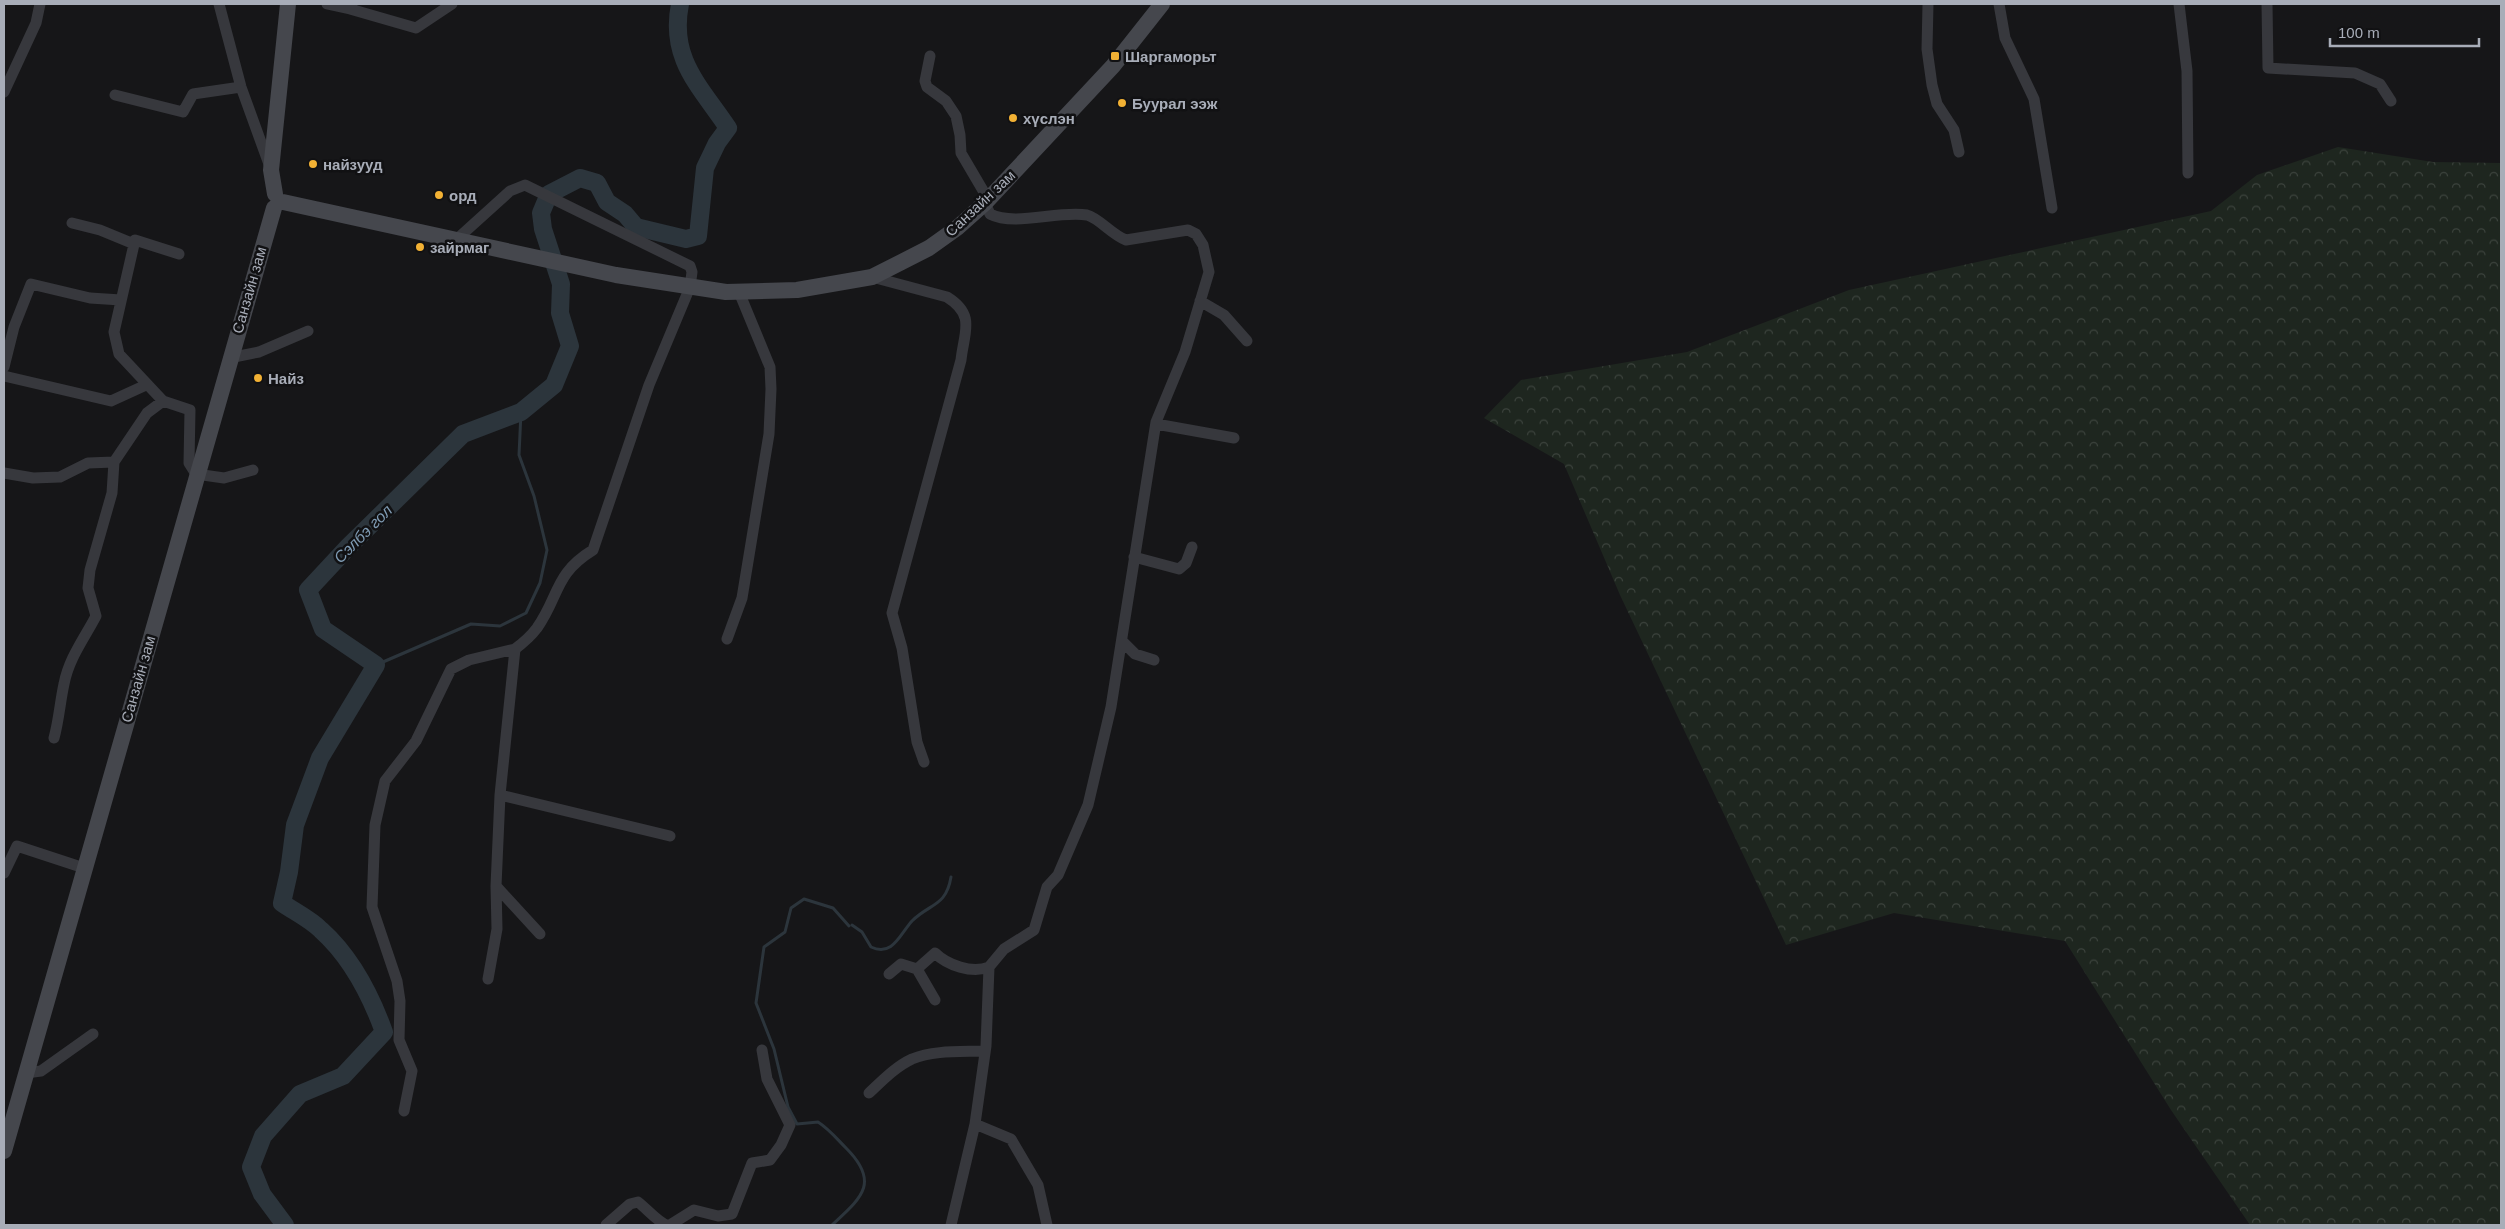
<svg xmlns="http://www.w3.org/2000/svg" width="2505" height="1229" viewBox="0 0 2505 1229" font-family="Arial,sans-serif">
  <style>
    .forest { fill: url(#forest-crowns) }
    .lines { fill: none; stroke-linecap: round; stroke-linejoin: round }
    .stream { stroke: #2c353c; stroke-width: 3 }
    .river { stroke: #2c353c; stroke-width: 18 }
    .street { stroke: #37383d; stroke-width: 11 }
    .secondary { stroke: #45474d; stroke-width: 16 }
    .poi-dot { fill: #f2b134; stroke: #111113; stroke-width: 2 }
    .labels { text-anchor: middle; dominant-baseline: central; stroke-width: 5; stroke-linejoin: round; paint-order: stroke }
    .poi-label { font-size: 15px; font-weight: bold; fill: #a8adb8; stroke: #111113; text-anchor: start }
    .street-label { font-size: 15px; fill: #a8adb8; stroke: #111113 }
    .water-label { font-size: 16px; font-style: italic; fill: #7f9bb3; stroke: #111113 }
  </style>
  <defs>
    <pattern id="forest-crowns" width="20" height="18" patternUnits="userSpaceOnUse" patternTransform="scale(1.25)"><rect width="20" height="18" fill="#1e261f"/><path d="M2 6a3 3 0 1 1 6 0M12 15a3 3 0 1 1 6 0" fill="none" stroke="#3c433d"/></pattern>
  </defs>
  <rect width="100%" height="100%" fill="#161618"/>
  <path class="forest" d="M2338,147L2433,162L2501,163V1225H2250L2171,1110L2065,941L1894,913L1786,945L1620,595L1564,464L1484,418L1521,380L1687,352L1849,290L2211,211L2257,175Z"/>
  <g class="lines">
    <path class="stream" d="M376,665L471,624L500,626L526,613L540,583L547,550L534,496L519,455L521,412
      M852,925L862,932L871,947C893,957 900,934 912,921C930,903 946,907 951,877
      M832,1225C861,1198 881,1183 846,1148C837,1139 829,1129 818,1122L797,1124L788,1107L774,1049L756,1003L764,947L785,932L791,908L804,899L833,908L849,926"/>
    <path class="river" d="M285,1225L262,1194L251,1167L263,1136L300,1094L343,1076L384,1032C371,996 350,956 321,930C310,919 295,912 282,903L289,872L295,825L320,758L376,665L323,629L308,590L348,547L463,434L521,412L554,385L570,346L560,313L561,284L543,229L541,213L549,194L580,178L597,183L607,202L625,214L636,227L686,239L698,236L705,168L717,143L728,128C700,86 669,59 680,4"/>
    <path class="street" d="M219,4L241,87L270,167
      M327,4L350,9L352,4
      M1928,4L1927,49L1932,85L1937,104L1954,130L1959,152
      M1999,4L2005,38L2034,99L2052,208
      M2179,4L2187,71L2188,173
      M2267,4L2268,68L2355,73L2380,84L2391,101
      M350,9L416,28L452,4
      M930,56L925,81L927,87L946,101L956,116L960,135L961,153L988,199
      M4,92L36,23L40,4
      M115,95L183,112L193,94L241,87
      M72,223L100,230L134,244
      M457,239L510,191L525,185L690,266L692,272L690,287L649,385L593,550C554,574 560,595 537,628C531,636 523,643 515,649L500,795L670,836
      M179,254L135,240L114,332L119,354L163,401L190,410L189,463L196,474L224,478L253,470
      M872,277L947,297C976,315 964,332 961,360L892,613L902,648L917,742L924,762
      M1200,301L1224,315L1247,341
      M229,358L259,352L308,331
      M4,367L14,327L31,284L90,298L121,300
      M4,376L111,401L146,385
      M1156,424L1234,438
      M4,473L33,478L60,477L88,463L114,462
      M1134,557L1179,569L1186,563L1192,547
      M727,639L742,598L769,434L771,389L770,367L739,292
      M1122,641L1135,654L1154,660
      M54,738C59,720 60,702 64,684C69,658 84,639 96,616L88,588L90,570L112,493L114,462L147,413L163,401
      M500,795L496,886L540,934
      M4,873L17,846L84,868
      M889,974L901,964L917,969
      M488,979L497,929L496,886
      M935,1000L917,969L935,953C947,965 972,974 989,967
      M26,1073L41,1071L93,1034
      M869,1093C882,1081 895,1067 912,1059C934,1050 961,1052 985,1051
      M404,1111L412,1071L399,1040L400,1001L397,981L372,907L375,825L385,781L416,741L451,669L469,660L515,649
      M975,1124L1011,1139L1038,1185L1047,1225
      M606,1225L630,1204L638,1202C647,1209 659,1223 667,1225
      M670,1225L694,1210L718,1216L732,1214L752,1163L770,1160L781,1145L790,1125L767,1079L762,1050
      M951,1225L975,1124L986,1046L989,967L1004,949L1034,930L1047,887L1058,875L1088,805L1111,707L1156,422L1185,352L1209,272L1203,245L1196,234L1188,230L1126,240C1112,235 1099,218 1087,215C1058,210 1015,227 990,214L985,203"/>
    <path class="secondary" d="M275,194L271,170L288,4
      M283,202L616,275L726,292L797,290L872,277L929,248L957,228L985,203L1113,66L1162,4
      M4,1151L274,208"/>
  </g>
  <g class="poi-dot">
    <rect x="1110" y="51" width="10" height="10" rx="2.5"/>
    <circle cx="1122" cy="103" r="5"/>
    <circle cx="1013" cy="118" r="5"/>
    <circle cx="313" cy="164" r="5"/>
    <circle cx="439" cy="195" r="5"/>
    <circle cx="420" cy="247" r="5"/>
    <circle cx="258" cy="378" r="5"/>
  </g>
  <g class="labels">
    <g class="poi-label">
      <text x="1125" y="56">Шаргаморьт</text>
      <text x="1132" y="103">Буурал ээж</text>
      <text x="1023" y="118">хүслэн</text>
      <text x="323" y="164">найзууд</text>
      <text x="449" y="195">орд</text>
      <text x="430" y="247">зайрмаг</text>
      <text x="268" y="378">Найз</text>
    </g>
    <g class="street-label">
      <text transform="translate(980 203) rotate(-43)">Санзайн зам</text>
      <text transform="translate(249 290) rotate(-74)">Санзайн зам</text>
      <text transform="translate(138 679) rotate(-74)">Санзайн зам</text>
    </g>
    <g class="water-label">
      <text transform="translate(363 534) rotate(-45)">Сэлбэ гол</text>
    </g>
  </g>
  <rect width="2505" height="1229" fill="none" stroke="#a8adb8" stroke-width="10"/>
  <path d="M2330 38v8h149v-8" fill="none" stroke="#a8adb8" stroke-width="2.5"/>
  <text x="2338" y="38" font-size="15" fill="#a8adb8" stroke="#111113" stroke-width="4" paint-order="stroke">100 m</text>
</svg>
